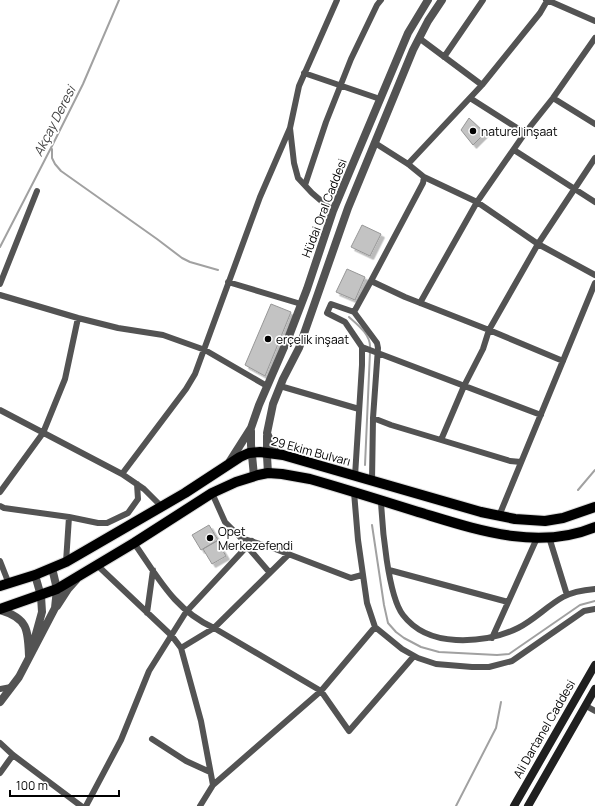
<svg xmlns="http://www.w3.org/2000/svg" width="595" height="806" viewBox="0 0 595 806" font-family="Manrope,sans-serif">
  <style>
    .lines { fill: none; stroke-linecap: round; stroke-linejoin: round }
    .stream { stroke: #a1a1a1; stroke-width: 2 }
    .building { fill: #c3c3c3; stroke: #979797; filter: url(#shadow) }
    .primary-casing { stroke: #dbdbdb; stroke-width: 12 }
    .minor { stroke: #535353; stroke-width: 6 }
    .tertiary { stroke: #535353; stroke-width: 8 }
    .secondary { stroke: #202020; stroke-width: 8 }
    .primary { stroke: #000; stroke-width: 10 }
    .poi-dot { fill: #000; stroke: #fff; stroke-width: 1.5 }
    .labels { text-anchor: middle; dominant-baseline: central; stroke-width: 3.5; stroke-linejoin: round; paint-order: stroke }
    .poi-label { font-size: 12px; fill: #000; stroke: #fff; text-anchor: start }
    .street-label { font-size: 12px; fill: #000; stroke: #fff }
    .water-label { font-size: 13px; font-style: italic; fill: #424242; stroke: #fff }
  </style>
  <defs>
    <filter id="shadow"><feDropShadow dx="3.5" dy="3.5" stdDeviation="0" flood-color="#0004"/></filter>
  </defs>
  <rect width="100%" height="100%" fill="#fff"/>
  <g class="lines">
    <path class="stream" d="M52,149V158L55,164L61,171L157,239L182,258L190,262L218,270
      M0,247L54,142L83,84L119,0
      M349,317C358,325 371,335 370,348
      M365,465L370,352
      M578,490L595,470
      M372,525L384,605L388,623L396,632L404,638L421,647L439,652L497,655L509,654L580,605L595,601
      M456,806L496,728L501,702"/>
  </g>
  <path class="building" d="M469,118L485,133L473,145L461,130Z
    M362,225L381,234L370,256L351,247Z
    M347,269L365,277L355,300L336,292Z
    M271,304L291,312L265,376L245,365Z
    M209,525L218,540L201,550L192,535Z
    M217,541L226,556L212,564L203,549Z"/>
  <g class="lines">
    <g class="primary-casing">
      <path id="primary" d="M0,586L35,575L66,562L185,493L240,457L249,453L260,452L283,455L481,512L515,519L545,521L563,518L595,507
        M0,609L57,589L134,543L212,493L236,482L258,475L268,473L282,474L310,479C345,489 380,500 415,511C472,528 536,552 595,527"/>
    </g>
    <path class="minor" d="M547,0L595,21
      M419,38L482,85
      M444,57L483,0
      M304,73L380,99
      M470,98L525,133
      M553,98L595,124
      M514,150L595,202
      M595,158L538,244L595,275
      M408,164L482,85L540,13L547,1L546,0
      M424,177L477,202L538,244L489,330L563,361
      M305,185L326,122L351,59L377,5L381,0
      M333,211L312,193L298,178L294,163L290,128L299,86L337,0
      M371,281L354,312L377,343L378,348L373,418L372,481
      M228,282L301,304
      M0,284L37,191
      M0,295L78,318L118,328L163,335L205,350L267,386
      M420,303L477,202L525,133L553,98L595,38
      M354,312L331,304L327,313L345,322L362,347V365L355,476
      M362,347L541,415
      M280,386L359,409
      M0,410L122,474L144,489L162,507
      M373,418L391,425L441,440L464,386L483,349L489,330L405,297L371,281L423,183L424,177L408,164L375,143
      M441,440L510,461L521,462
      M122,474L186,389L195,374L260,197L290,128
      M0,492L43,433L65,379L78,318
      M354,492L358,540L367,603L375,627L402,649L418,658L436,664L472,667H489L512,661L584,611L595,609
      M212,493L225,522L241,538L270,547L351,578L362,575
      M381,500C382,526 388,596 403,615C416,632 436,639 456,640C479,641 498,638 518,628C534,620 547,606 563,597C572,592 584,590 595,589
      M0,506L4,508L69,517L98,523H107L128,513L138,499L137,484
      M499,516L595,283
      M549,537L567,595
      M134,543C158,577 174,610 214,628L321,691L349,731L414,656
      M245,544L270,573
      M0,561L9,584
      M66,562L69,517
      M97,565L172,636L181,648L201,721L213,785L200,806
      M389,570L508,602
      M147,613L153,570
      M492,638L537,538
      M181,648L214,628L289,554
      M0,689L11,687
      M586,706L595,711
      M152,739L186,761L210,772
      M0,743L13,755L81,806
      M0,773L13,755
      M213,785L321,691L375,627
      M86,806L121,740L149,671L186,612L252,541"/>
    <path class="tertiary" d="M251,431V445L254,476
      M267,436V456L268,473
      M283,455L276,450L272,445L267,433L273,404L283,379L299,348L348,208L413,50L428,21L442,0
      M230,461L251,428L259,405L289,336L307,289L333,211L408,33L428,0
      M57,606L68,589L76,580
      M0,610C28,618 28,630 29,656
      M34,641L42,612L41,596L35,575
      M0,702L19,677L55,608L57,589L52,568"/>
    <path class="secondary" d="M514,806L595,665
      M528,806L595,689"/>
    <use href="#primary" class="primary"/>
  </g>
  <g class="poi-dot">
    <circle cx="473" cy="131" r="4"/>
    <circle cx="268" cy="339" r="4"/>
    <circle cx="210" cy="538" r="4"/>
  </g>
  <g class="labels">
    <g class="poi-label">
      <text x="481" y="131">naturel inşaat</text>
      <text x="276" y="339">erçelik inşaat</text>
      <text x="218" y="531">Opet<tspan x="218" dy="14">Merkezefendi</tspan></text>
    </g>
    <g class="street-label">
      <text transform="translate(324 208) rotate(-69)">Hüdai Oral Caddesi</text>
      <text transform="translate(311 451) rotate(15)">29 Ekim Bulvarı</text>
      <text transform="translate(544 729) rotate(-60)">Ali Dartanel Caddesi</text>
    </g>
    <g class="water-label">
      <text transform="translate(54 121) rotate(-63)">Akçay Deresi</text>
    </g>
  </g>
  <path d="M10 790v6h109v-6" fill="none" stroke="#000000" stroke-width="2"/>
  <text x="16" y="790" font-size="12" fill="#000000" stroke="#ffffff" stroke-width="3" paint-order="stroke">100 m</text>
</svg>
